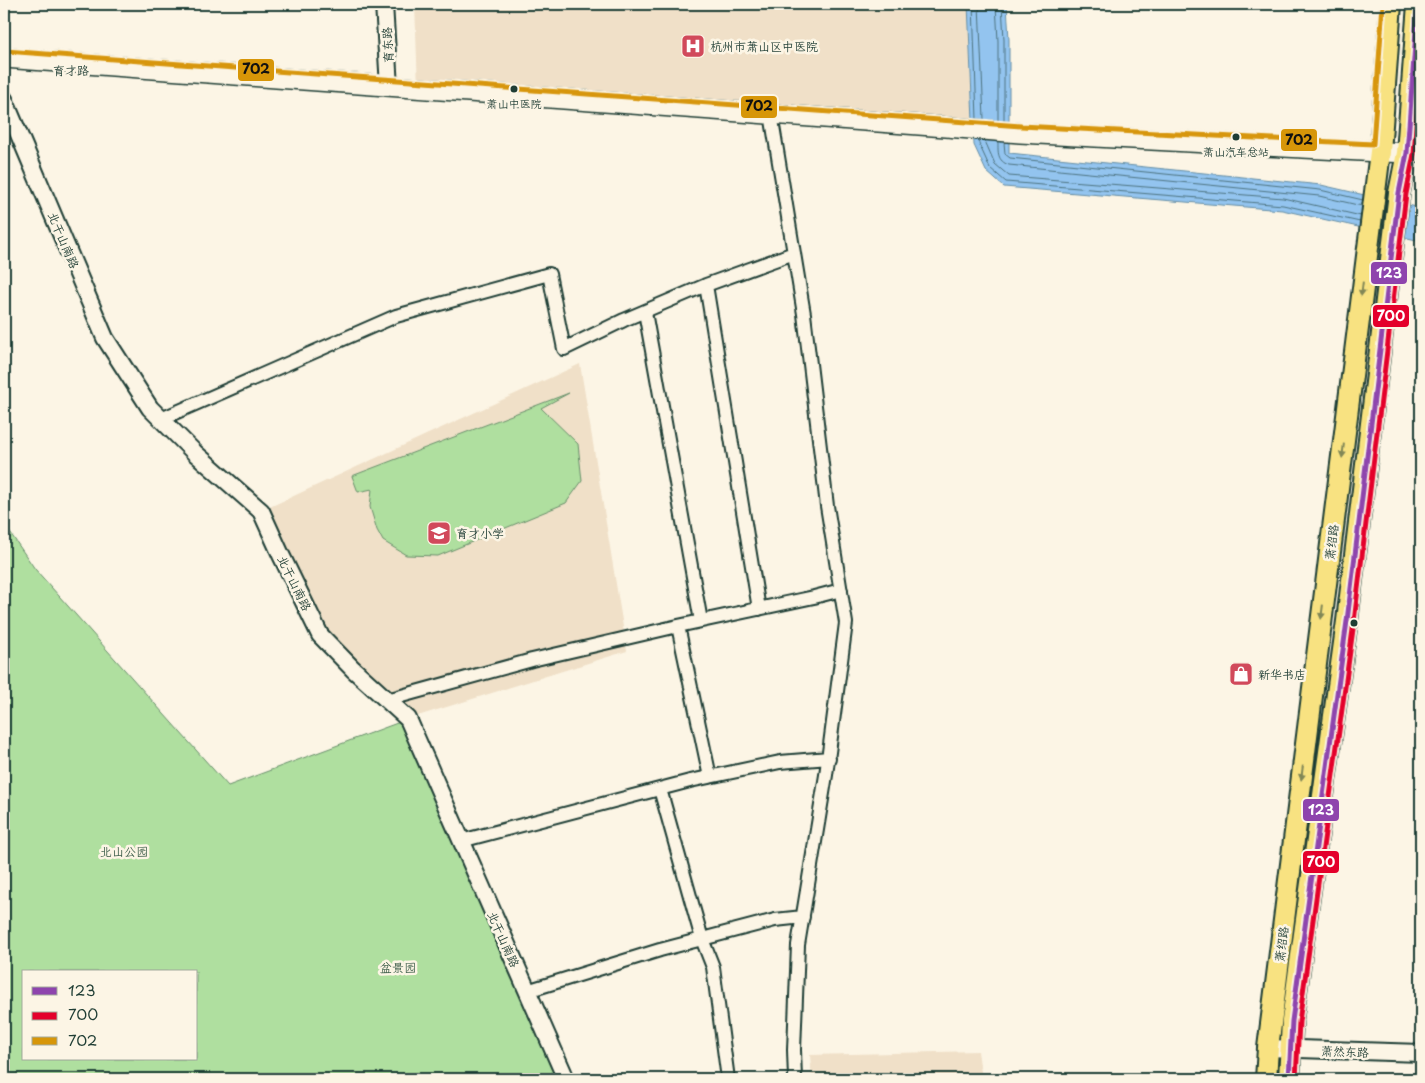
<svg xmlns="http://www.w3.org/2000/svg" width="1425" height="1083" viewBox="0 0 1425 1083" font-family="'Playpen Sans','LXGW WenKai TC',sans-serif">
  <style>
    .built { fill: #f0e0c8 }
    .green { fill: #afdf9f; stroke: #678e6a; fill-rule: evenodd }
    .water { fill: #93c4ef; stroke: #658ea4 }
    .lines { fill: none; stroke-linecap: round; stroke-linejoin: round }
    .shore { stroke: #4d737f; stroke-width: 1 }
    .minor-casing { stroke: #1f3d34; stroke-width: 16 }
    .tertiary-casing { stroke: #1f3d34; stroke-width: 20 }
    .secondary-casing { stroke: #1f3d34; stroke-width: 22 }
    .primary-casing { stroke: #1f3d34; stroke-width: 24 }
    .minor { stroke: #fcf5e5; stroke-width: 12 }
    .tertiary { stroke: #fcf5e5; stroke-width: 16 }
    .secondary { stroke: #fcf5e5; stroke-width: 19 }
    .primary { stroke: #f8e281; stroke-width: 20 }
    .bus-1-casing { stroke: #fcf5e5; stroke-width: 9 }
    .bus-2-casing { stroke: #fcf5e5; stroke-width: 9 }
    .bus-3-casing { stroke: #fcf5e5; stroke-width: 9 }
    .bus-1 { stroke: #8e44ad; stroke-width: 5 }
    .bus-2 { stroke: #e4002b; stroke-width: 5 }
    .bus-3 { stroke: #d79608; stroke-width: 5 }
    .oneway { fill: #818757 }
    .bus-dot { fill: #1f3d34; stroke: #fcf5e5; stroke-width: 2 }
    .labels { text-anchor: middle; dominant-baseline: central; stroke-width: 5; stroke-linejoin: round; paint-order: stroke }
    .bus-label { font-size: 11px; fill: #1f3d34; stroke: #fcf5e5 }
    .street-label { font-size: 12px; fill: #1f3d34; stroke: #fcf5e5 }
    .poi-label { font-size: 12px; fill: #1f3d34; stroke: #fcf5e5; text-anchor: start }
    .park-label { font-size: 12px; fill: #3c5d49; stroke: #fcf5e5 }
    .line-badge { stroke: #fcf5e5; stroke-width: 2 }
    .badge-label { font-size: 14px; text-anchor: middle; font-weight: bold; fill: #fff }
    .pale-badge-label { font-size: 14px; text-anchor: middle; font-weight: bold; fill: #111 }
  </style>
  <rect width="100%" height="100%" fill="#fcf5e5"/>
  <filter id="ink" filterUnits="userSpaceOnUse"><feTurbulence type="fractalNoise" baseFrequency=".02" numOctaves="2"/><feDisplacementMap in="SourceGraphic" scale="10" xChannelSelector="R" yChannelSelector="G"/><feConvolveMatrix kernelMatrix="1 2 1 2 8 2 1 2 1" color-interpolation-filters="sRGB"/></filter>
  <g filter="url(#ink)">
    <path class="built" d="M415,4H968L973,129L418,89Z
      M580,364L627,651L408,719L320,635L261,511Z
      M978,1051L982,1079H812L810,1055Z"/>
    <path class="green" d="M569,393L541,408L578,444L582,481L566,503L438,556L406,555L383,541L377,530L370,507L372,489L358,492L352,476Z
      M4,524L35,569L228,786L408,719L571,1079H4ZM24,972H196V1059H24Z"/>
    <path class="water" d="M968,4H1007L1009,40V153L1321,185L1421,208V241L1282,210L1004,187L986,171L974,145Z"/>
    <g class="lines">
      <path class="shore" d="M973,4L977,119
        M979,4L984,119
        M996,4L998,41V121
        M1002,4L1004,40V121
        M978,140L979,144L990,168L1006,182L1283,205L1360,222
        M985,141L995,164L1009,176L1283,198L1361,216
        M998,142C998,152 997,161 1009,165L1319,196L1362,206
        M1004,142L1005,154L1010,158L1320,190L1363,200"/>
      <g class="minor-casing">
        <path id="minor" d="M771,114L804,314L827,506L846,623L826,775L798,945L794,1050L795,1079
          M706,285L759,609
          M645,312L701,621
          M161,419L396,316L549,274L564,349L624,320L706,285L794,253
          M678,626L710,777
          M387,700L532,660L678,626L814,597L841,590
          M660,789L702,939L713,967L728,1079
          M461,841L690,781L780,762L829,758
          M527,991L660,950L775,920L803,917"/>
      </g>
      <g class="tertiary-casing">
        <path id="tertiary" d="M384,4L389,87
          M4,99L105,338L150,408L195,453L261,511L281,555L320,635L353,669L408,719L566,1079
          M1268,1048L1421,1053"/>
      </g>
      <g class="secondary-casing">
        <path id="secondary" d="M4,58L946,127L1020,133L1380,152L1421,153"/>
      </g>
      <g class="primary-casing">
        <path id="primary" d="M1266,1079L1268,1048L1380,152L1391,4
          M1289,1079L1292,1021L1347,621L1399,193L1407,153L1418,4"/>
      </g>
      <use href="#minor" class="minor"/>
      <use href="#tertiary" class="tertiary"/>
      <use href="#secondary" class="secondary"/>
      <use href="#primary" class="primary"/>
      <g class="bus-1-casing">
        <path id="bus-1" d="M1289,1079L1292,1021L1347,621L1399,193L1407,153L1418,4"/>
      </g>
      <g class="bus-2-casing">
        <path id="bus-2" d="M1296,1079L1299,1022L1354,622L1406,194L1414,154L1421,62"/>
      </g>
      <g class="bus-3-casing">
        <path id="bus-3" d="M5,51L1021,126L1373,144L1383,4"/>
      </g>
      <use href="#bus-1" class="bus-1"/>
      <use href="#bus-2" class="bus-2"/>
      <use href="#bus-3" class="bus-3"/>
    </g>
    <defs><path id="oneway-solid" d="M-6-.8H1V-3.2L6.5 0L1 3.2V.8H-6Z" transform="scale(1.25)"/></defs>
    <g class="oneway">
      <use href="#oneway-solid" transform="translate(1362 289) rotate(97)"/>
      <use href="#oneway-solid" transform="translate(1343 451) rotate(97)"/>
      <use href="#oneway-solid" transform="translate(1322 612) rotate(97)"/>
      <use href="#oneway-solid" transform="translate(1302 773) rotate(97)"/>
    </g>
  </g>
  <defs>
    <g id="hospital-square" transform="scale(1.25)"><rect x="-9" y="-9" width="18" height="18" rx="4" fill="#d1495b" stroke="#fcf5e5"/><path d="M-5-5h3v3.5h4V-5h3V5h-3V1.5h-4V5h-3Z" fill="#fff"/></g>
    <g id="school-square" transform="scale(1.25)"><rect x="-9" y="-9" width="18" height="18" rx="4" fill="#d1495b" stroke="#fcf5e5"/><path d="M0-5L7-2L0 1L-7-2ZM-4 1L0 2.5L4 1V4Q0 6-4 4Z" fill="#fff"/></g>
    <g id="shop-square" transform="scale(1.25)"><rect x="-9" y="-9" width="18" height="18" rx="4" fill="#d1495b" stroke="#fcf5e5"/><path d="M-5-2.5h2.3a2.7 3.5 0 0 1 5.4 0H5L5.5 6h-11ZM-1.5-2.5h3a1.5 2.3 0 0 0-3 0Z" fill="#fff"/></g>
  </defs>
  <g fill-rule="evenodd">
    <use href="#hospital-square" x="693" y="46"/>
    <use href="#school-square" x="439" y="533"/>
    <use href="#shop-square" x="1241" y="674"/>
  </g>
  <g class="bus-dot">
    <circle cx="514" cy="89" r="4.5"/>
    <circle cx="1236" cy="137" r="4.5"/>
    <circle cx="1354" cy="623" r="4.5"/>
  </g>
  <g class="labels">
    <g class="bus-label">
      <text x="514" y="103">萧山中医院</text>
      <text x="1236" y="151">萧山汽车总站</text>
    </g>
    <g class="street-label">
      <text transform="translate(387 45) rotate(-93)">育东路</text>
      <text transform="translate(71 70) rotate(-1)">育才路</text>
      <text transform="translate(64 240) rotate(67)">北干山南路</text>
      <text transform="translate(1331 542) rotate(-83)">萧绍路</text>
      <text transform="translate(295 583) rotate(64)">北干山南路</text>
      <text transform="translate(504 939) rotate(66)">北干山南路</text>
      <text transform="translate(1281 944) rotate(-83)">萧绍路</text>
      <text transform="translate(1345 1051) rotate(2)">萧然东路</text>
    </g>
    <g class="poi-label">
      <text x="710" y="46">杭州市萧山区中医院</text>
      <text x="456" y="533">育才小学</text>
      <text x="1258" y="674">新华书店</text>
    </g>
    <g class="park-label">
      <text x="124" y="851">北山公园</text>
      <text x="398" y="967">盆景园</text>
    </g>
  </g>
  <g class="line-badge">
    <rect x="237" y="58" width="38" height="24" rx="5" fill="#d79608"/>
    <rect x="740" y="95" width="38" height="24" rx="5" fill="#d79608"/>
    <rect x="1280" y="128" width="38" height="24" rx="5" fill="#d79608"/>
    <rect x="1370" y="261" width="38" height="24" rx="5" fill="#8e44ad"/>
    <rect x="1372" y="304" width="38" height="24" rx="5" fill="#e4002b"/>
    <rect x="1302" y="798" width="38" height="24" rx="5" fill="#8e44ad"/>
    <rect x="1302" y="850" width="38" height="24" rx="5" fill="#e4002b"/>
  </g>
  <g class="badge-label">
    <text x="1389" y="278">123</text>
    <text x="1391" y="321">700</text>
    <text x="1321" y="815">123</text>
    <text x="1321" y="867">700</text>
  </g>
  <g class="pale-badge-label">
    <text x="256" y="74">702</text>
    <text x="759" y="111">702</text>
    <text x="1299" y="145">702</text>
  </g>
  <rect width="1425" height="1083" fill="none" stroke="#fcf5e5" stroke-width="20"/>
  <rect x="10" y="10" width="1405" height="1063" fill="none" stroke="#1f3d34" stroke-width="2" filter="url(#ink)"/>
  <rect x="22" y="970" width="175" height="90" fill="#fcf5e5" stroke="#a4ab9e"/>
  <rect x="32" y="987" width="25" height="8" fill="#8e44ad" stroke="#a4ab9e"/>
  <text x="68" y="996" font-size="15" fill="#1f3d34">123</text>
  <rect x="32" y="1012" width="25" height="8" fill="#e4002b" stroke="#a4ab9e"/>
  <text x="68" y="1020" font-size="15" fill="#1f3d34">700</text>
  <rect x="32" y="1037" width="25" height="8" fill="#d79608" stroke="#a4ab9e"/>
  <text x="68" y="1046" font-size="15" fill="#1f3d34">702</text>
</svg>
